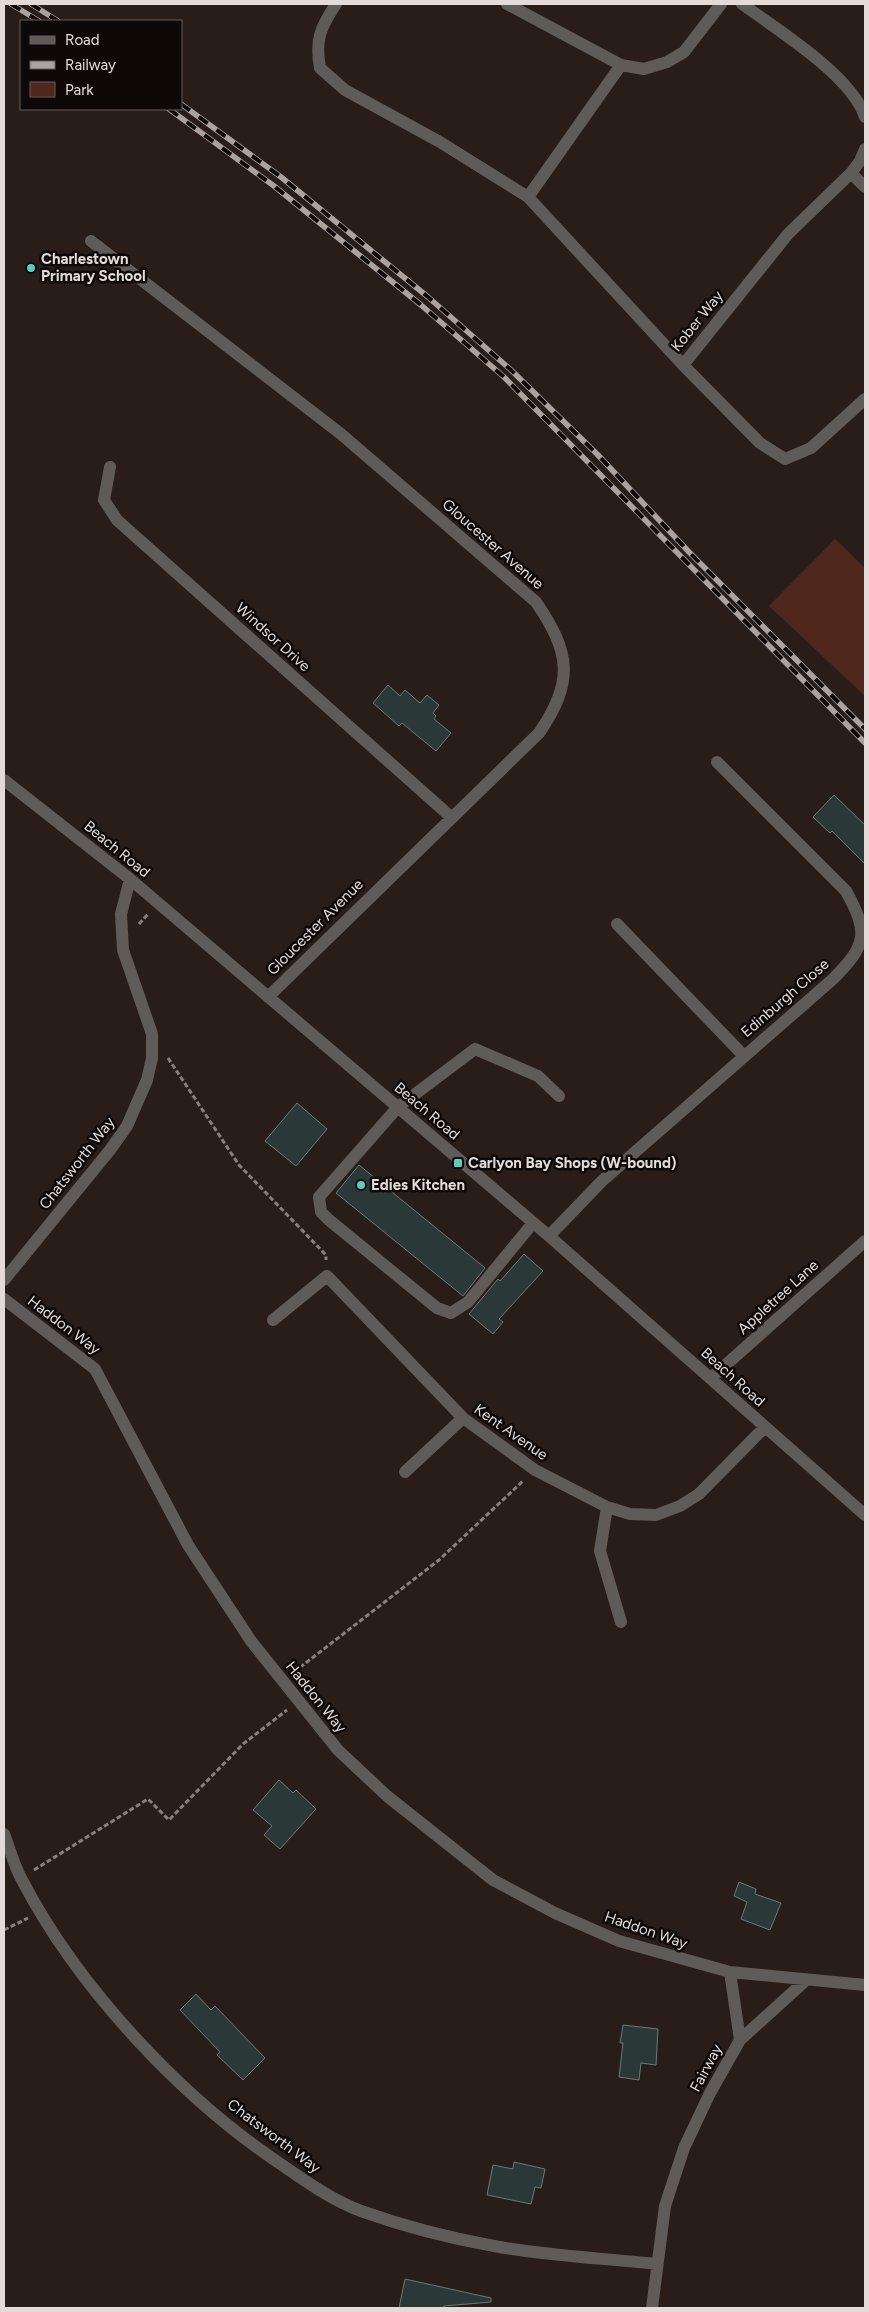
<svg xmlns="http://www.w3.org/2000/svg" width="869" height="2312" viewBox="0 0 869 2312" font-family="Figtree,sans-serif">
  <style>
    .green { fill: #50271d }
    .building { fill: #2a3937; stroke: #6a7a78 }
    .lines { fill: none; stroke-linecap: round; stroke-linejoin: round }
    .path { stroke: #897f7c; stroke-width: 3; stroke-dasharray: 5 2.5; stroke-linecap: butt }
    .minor { stroke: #605a58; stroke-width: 12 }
    .rail-casing { stroke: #aca2a0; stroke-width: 5.5 }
    .rail { stroke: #0e0908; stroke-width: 4; stroke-dasharray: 11; stroke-linecap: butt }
    .poi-dot { fill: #59cebf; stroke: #0e0908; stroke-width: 2 }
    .labels { text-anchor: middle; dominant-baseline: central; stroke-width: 5; stroke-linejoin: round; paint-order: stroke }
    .poi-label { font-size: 15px; font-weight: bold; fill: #e4dbd9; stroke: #0e0908; text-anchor: start }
    .street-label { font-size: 15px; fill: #e4dbd9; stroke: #0e0908 }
  </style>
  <rect width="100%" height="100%" fill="#291d1a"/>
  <path class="green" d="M835,539L865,568V696L769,606Z"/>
  <path class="building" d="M388,685L400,696L405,690L420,703L427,695L439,705L433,713L436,716L434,719L451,733L436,751L402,723L399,726L373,703Z
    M834,795L865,825V864L832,831L830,833L813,817Z
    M297,1103L327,1129L296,1166L265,1141Z
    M359,1165L485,1268L463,1296L336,1193Z
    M524,1254L543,1271L499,1319L503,1322L493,1334L469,1314L498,1279L500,1281Z
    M279,1780L293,1793L296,1790L316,1809L280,1849L264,1835L272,1826L253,1810Z
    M739,1882L756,1889L755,1894L781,1903L770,1930L741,1919L747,1902L734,1896Z
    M196,1994L211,2010L215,2006L265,2058L243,2080L217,2055L220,2052L180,2010Z
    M623,2025L658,2029L656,2065L641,2063L639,2080L619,2077L623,2043H620Z
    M514,2162L545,2169L541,2188L535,2187L531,2204L487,2195L493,2165L513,2169Z
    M405,2279L491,2298V2302L444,2306L443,2308H399Z"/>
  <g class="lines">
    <path class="path" d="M139,924L148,914
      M168,1058L239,1165L326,1255V1260
      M294,1672L439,1560L523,1481
      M34,1870L148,1799L169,1820L243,1744L287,1710
      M4,1930L28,1918"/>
    <path class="minor" d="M336,4C320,28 315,40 320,68L345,90L440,142L528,197L683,365L788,234L851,173L860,161L865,149
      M507,4L621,65L644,69L667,62L684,52L721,4
      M742,4C778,30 852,76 865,117
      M851,173L865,187
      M528,197L621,65
      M91,241L341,434L536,602C570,652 575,681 539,733L268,997
      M683,365L760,443L785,459L811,448L865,399
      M110,467L104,500L117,520L451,817
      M4,780L130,879L549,1236L865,1515
      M617,924L744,1056
      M533,1223L468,1302L451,1313L437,1308L329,1220L321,1212L319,1197L398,1107L475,1049L538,1076L559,1096
      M549,1236L602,1181L833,979C867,945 869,933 846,891L717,762
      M4,1280L110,1150L127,1126L147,1080L152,1058V1034L123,950L121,914L130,879
      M4,1299L95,1369L188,1545L251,1641L338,1750L387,1796L493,1880L555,1913L619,1941L730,1972L865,1985
      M273,1320L327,1276L463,1418L535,1470L607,1507L630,1514L656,1515L680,1506L699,1494L764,1428
      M711,1378L865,1241
      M405,1472L463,1418
      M607,1507L600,1551L621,1622
      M4,1834C10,1849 14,1866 22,1880C79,1989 182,2099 285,2167C308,2183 334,2201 361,2211C403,2226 449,2238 494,2246C547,2256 602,2258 656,2264
      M740,2040L805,1981
      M652,2308L665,2206L684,2148L710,2093L740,2040L730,1972"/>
    <g class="rail-casing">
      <path id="rail" d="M11,4L39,21
        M31,4L58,21
        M181,104L281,177L428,297L511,370L597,454L689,552L865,729
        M169,109L274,186L421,305L504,377L865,743"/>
    </g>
    <use href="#rail" class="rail"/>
  </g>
  <g class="poi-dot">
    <circle cx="31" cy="268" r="5"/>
    <rect x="453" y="1158" width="10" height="10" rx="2.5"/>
    <circle cx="361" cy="1185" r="5"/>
  </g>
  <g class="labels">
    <g class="poi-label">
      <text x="41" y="259">Charlestown<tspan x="41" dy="17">Primary School</tspan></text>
      <text x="468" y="1163">Carlyon Bay Shops (W-bound)</text>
      <text x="371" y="1185">Edies Kitchen</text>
    </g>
    <g class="street-label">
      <text transform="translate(697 321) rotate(-51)">Kober Way</text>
      <text transform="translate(493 544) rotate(41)">Gloucester Avenue</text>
      <text transform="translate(273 637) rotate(42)">Windsor Drive</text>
      <text transform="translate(117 849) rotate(39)">Beach Road</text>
      <text transform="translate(315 927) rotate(-45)">Gloucester Avenue</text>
      <text transform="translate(785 998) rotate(-41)">Edinburgh Close</text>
      <text transform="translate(427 1111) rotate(40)">Beach Road</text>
      <text transform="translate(77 1163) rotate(-52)">Chatsworth Way</text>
      <text transform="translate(778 1297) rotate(-42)">Appletree Lane</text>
      <text transform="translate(64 1325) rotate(37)">Haddon Way</text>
      <text transform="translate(733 1377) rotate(42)">Beach Road</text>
      <text transform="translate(511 1432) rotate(35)">Kent Avenue</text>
      <text transform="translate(316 1697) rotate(51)">Haddon Way</text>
      <text transform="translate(646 1930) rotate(19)">Haddon Way</text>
      <text transform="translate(706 2068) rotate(-62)">Fairway</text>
      <text transform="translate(274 2136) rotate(37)">Chatsworth Way</text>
    </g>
  </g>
  <rect width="869" height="2312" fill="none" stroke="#e4dbd9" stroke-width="10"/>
  <rect x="20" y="20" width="162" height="90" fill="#0e0908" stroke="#645d5c"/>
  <rect x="30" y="36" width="25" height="8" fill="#605a58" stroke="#645d5c"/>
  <text x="65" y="45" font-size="15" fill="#e4dbd9">Road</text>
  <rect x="30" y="61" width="25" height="8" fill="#aca2a0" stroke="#645d5c"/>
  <text x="65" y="70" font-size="15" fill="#e4dbd9">Railway</text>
  <rect x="30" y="82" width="25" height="15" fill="#50271d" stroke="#645d5c"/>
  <text x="65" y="95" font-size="15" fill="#e4dbd9">Park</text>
</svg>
